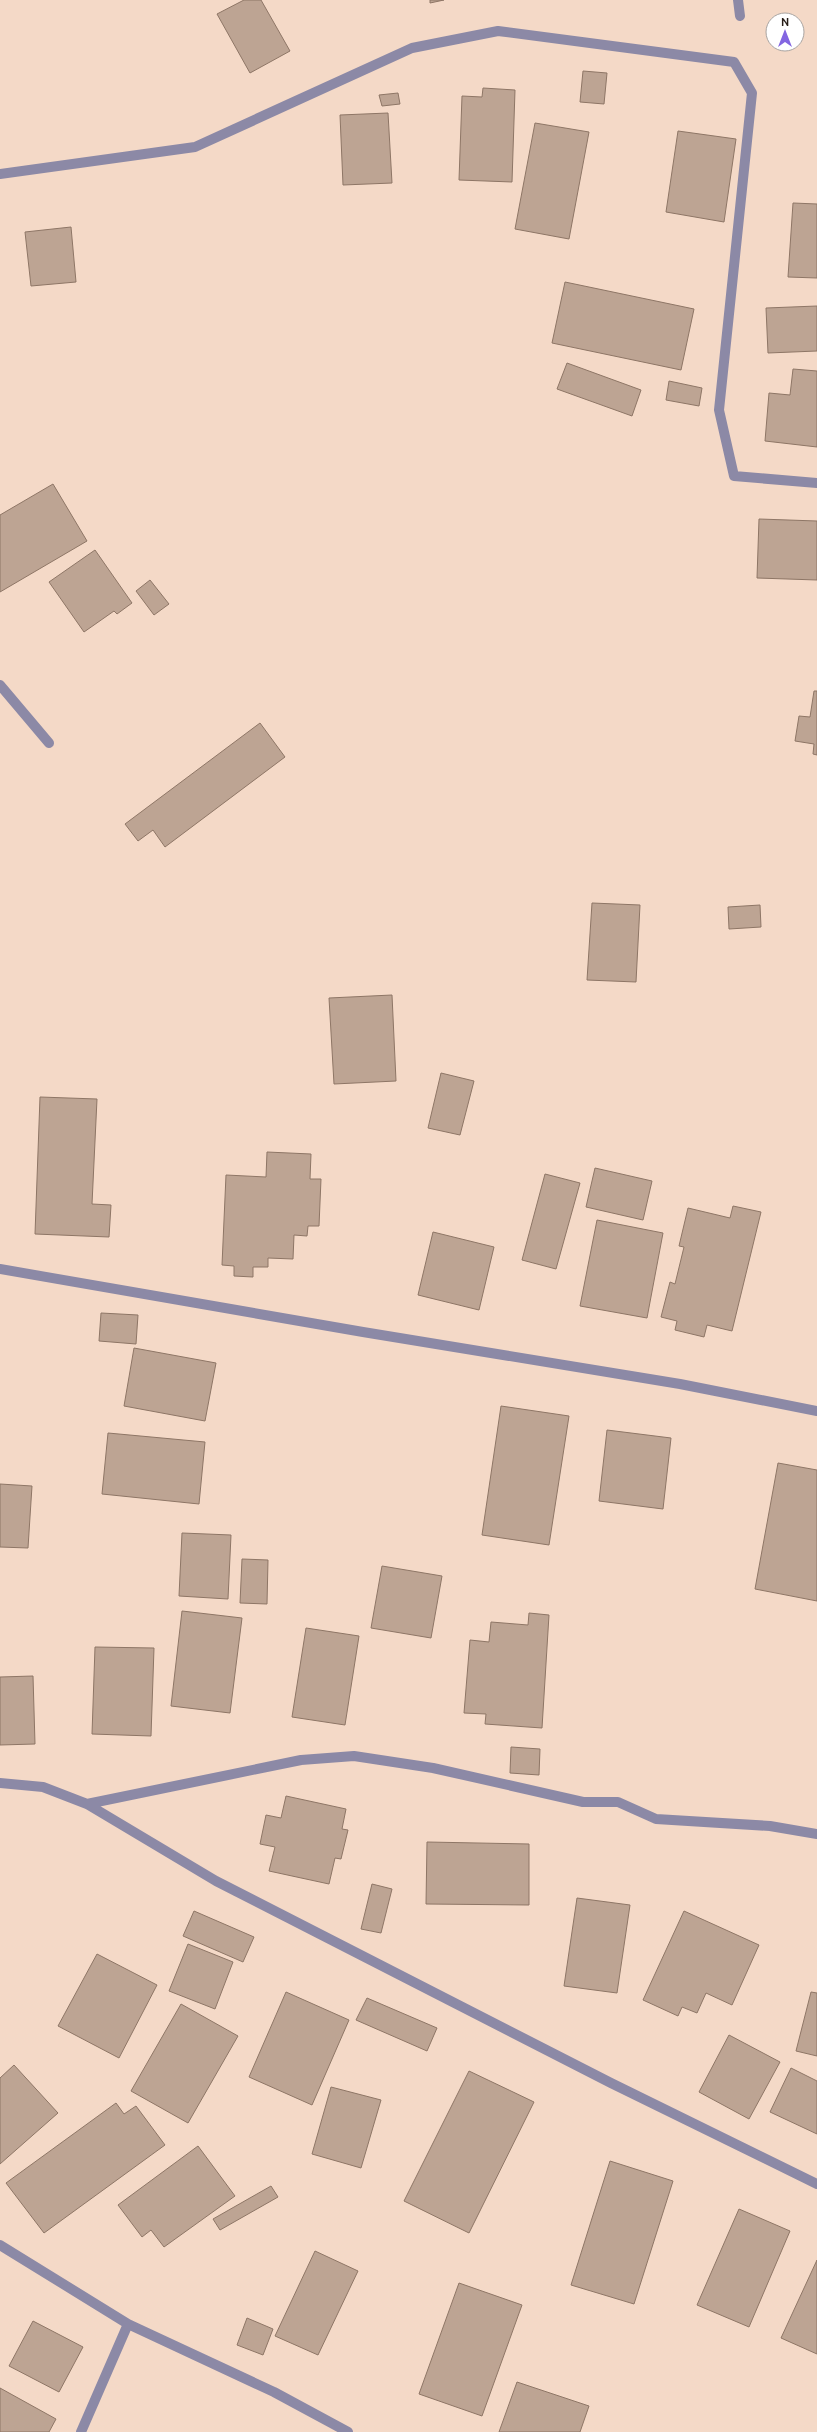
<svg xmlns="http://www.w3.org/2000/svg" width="817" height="2432" viewBox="0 0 817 2432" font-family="Ubuntu,sans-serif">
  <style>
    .building { fill: #bda493; stroke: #8e7666 }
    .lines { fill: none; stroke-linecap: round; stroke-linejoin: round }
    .street { stroke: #8c89a6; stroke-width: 10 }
  </style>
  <rect width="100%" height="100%" fill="#f4d9c7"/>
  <path class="building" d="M244,0H261L290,51L250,73L217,14Z
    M430,0H444L430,3Z
    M583,71L607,73L604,104L580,102Z
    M483,88L515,90L512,182L459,180L462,96L482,97Z
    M398,93L400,104L382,106L379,95Z
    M388,113L392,183L343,185L340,115Z
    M535,123L589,132L569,239L515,229Z
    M678,131L736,139L724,222L666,212Z
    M793,203L817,204V278L788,277Z
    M71,227L76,282L31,286L25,232Z
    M565,282L694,309L681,370L552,343Z
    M817,306V351L768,353L766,308Z
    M567,363L641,390L632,416L557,389Z
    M793,369L817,371V447L765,441L769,393L790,395Z
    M669,381L702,388L699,406L666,400Z
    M53,484L87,541L0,592V515Z
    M759,519L817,521V580L757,578Z
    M95,550L132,603L117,614L114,611L84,632L49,582Z
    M150,580L169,604L154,615L136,591Z
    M814,691H817V755L813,754L814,744L795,741L799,716L810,717Z
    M260,723L285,757L165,847L153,830L138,841L125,824Z
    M592,903L640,905L636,982L587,980Z
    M760,905L761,927L729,929L728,907Z
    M392,995L396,1081L334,1084L329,998Z
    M441,1073L474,1081L460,1135L428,1128Z
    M40,1097L97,1099L92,1204L111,1205L109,1237L35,1234Z
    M267,1152L311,1154L310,1179H321L319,1226H308L307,1236L294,1235L293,1259L268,1258V1267H253V1277L234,1276V1266L222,1265L226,1175L266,1177Z
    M595,1168L652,1181L643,1220L586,1207Z
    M545,1174L580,1183L556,1269L522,1260Z
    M733,1206L761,1212L732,1331L707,1325L704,1337L675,1330L677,1321L661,1317L670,1282L675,1284L684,1247L679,1246L688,1208L730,1218Z
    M597,1220L663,1233L647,1318L580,1306Z
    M433,1232L494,1247L479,1310L418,1295Z
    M101,1313L138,1315L136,1344L99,1341Z
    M134,1348L216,1363L205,1421L124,1406Z
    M501,1406L569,1416L549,1545L482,1535Z
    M607,1430L671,1438L663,1509L599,1501Z
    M108,1433L205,1442L199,1504L102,1494Z
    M778,1463L817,1470V1601L755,1589Z
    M0,1484L32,1486L28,1548L0,1547Z
    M182,1533L231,1535L228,1599L179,1596Z
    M242,1559L268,1560L267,1604L240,1603Z
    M382,1566L442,1576L431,1638L371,1628Z
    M182,1611L242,1618L230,1713L171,1706Z
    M529,1613L549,1615L542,1728L485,1724L486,1714L464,1713L470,1640L489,1642L491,1622L528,1625Z
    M306,1628L359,1636L345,1725L292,1717Z
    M95,1647L154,1648L151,1736L92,1734Z
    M33,1676L35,1744L0,1745V1677Z
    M511,1747L540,1749L539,1775L510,1773Z
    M286,1796L346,1809L342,1829L348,1830L341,1859L335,1858L329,1884L269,1871L275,1847L260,1844L266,1815L281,1818Z
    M427,1842L529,1844V1905L426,1904Z
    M372,1884L392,1889L381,1933L361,1929Z
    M577,1898L630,1905L617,1993L564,1986Z
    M194,1911L254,1937L243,1962L183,1936Z
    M684,1911L759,1945L732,2005L706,1993L697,2013L682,2007L678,2016L643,2000Z
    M188,1944L233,1962L215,2009L169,1991Z
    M97,1954L157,1985L119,2058L58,2026Z
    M286,1992L349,2020L312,2105L249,2077Z
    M811,1992L817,1993V2056L796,2051Z
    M367,1998L437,2028L427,2051L356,2020Z
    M181,2004L238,2036L188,2123L131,2091Z
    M729,2035L780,2062L749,2119L699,2092Z
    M14,2065L58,2113L0,2164V2078Z
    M791,2068L817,2081V2134L770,2112Z
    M469,2071L534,2102L469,2233L404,2201Z
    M331,2087L381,2100L361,2168L312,2154Z
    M116,2103L124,2114L136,2106L165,2145L44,2233L6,2183Z
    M198,2146L235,2196L164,2247L151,2230L142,2237L118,2205Z
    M610,2161L673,2181L634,2304L571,2285Z
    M271,2186L278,2197L220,2230L213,2219Z
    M739,2209L790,2231L749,2327L697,2305Z
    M315,2251L358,2271L318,2355L275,2336Z
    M817,2260V2354L781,2338Z
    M459,2283L522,2305L482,2416L419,2394Z
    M247,2318L273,2329L263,2355L237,2345Z
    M33,2321L83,2347L59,2392L9,2366Z
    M517,2382L589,2406L580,2432H499Z
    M0,2388L56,2419L49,2432H0Z"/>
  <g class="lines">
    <path class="street" d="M738,0L740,16
      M0,174L195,147L412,48L498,31L734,62L752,93L719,410L734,476L817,483
      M0,685L49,743
      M0,1269L363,1332L680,1384L817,1411
      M0,1783L43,1787L87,1804L216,1881L611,2083L817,2184
      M87,1804L301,1760L354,1756L433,1768L583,1802H618L656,1819L770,1826L817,1834
      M0,2245L128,2324L274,2392L348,2432
      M81,2432L128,2324"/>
  </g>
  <g transform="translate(785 32)"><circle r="19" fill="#ffffff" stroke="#a9a5a2"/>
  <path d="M0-3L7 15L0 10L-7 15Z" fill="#8366e1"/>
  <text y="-6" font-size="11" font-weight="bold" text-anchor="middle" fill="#271d17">N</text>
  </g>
</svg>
